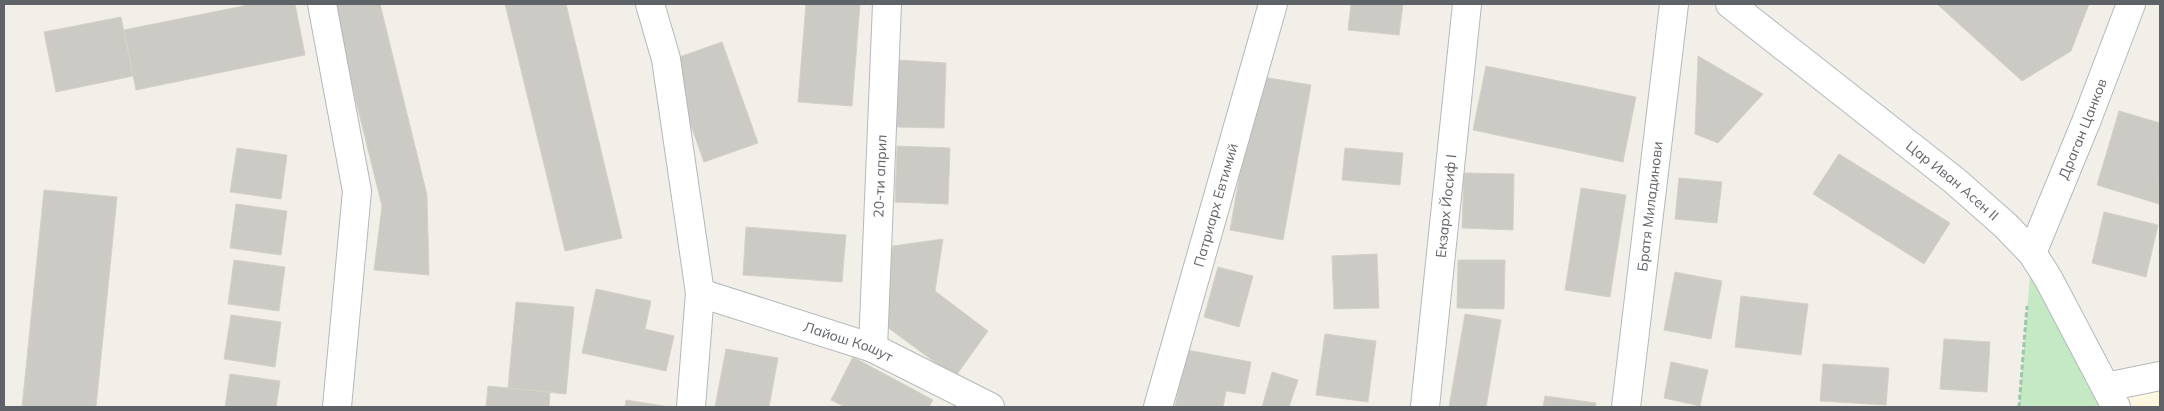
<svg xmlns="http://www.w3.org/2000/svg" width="2164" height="411" viewBox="0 0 2164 411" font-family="Mulish,sans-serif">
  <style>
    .commercial { fill: #fef7e0 }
    .green { fill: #c5e8c5 }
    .building { fill: #cccac5; stroke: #d6d1c6 }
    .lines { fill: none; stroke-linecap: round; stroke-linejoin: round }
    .minor-casing { stroke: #b5b8bc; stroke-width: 30 }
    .tertiary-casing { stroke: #b5b8bc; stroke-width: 30 }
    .path { stroke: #9cc7a9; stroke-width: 3; stroke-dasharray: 5 2.5; stroke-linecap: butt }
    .minor { stroke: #fff; stroke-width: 28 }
    .tertiary { stroke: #fff; stroke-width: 28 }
    .labels { text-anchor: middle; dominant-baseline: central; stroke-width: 5; stroke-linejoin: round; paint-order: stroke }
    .street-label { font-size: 14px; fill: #5f6368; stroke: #fff }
  </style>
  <rect width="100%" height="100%" fill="#f1efe8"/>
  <path class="commercial" d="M2160,376V407H2116L2106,387Z"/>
  <path class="green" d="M2032,253L2116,407H2019Z"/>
  <path class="building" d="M253,4H295L305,55L136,90L124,30Z
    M332,4H380L427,195L429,275L374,270L382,206Z
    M505,4H566L622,238L565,251Z
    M806,4H860L852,106L798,102Z
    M1351,4H1403L1399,35L1348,30Z
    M1937,4H2089L2071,51L2022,81Z
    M121,17L133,76L56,92L44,32Z
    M722,42L758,143L704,162L668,61Z
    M1698,56L1763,94L1718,143L1695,134Z
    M899,60L946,63L944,128L897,127Z
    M1486,66L1636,97L1623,162L1473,130Z
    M1257,76L1311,85L1283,240L1230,230Z
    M2119,111L2160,123L2159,204L2097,185Z
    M897,146L950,148L948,204L895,202Z
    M237,148L287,155L281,199L230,192Z
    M1345,148L1403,153L1400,185L1342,180Z
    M1839,154L1950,223L1924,264L1813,194Z
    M1464,173L1514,174L1513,230L1462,228Z
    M1679,178L1722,182L1717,223L1675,219Z
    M1581,188L1626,195L1610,297L1565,290Z
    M44,190L117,197L96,407H22Z
    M236,204L287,211L281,255L230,248Z
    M2104,212L2158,225L2146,277L2092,263Z
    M746,227L846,235L842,282L743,275Z
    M943,239L935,291L988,331L955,377L879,321L893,246Z
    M1377,254L1379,308L1334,309L1332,256Z
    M234,260L285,267L279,311L228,304Z
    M1458,260H1505L1504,309L1457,308Z
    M1218,267L1253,276L1239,327L1204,317Z
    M1675,272L1722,281L1711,339L1664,330Z
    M596,289L651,301L645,329L674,336L666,371L582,353Z
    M1741,296L1808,304L1801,355L1735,347Z
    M516,302L574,307L566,394L508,388Z
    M1465,314L1501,320L1486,407H1449Z
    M231,315L281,322L275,367L224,359Z
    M1325,334L1376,341L1368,402L1316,395Z
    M1944,339L1990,342L1987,392L1940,389Z
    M726,349L778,358L769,407H715Z
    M1187,350L1251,362L1245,394L1226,391L1223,407H1175Z
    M853,357L933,400L929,407H845L831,400Z
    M1671,362L1708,370L1700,406L1664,398Z
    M1823,364L1889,368L1886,405L1820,401Z
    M1272,372L1298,380L1289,407H1262Z
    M230,374L280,381L276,407H225Z
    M488,386L550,392L549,407H486Z
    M1545,396L1596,403L1595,407H1543Z
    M626,400L670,407H625Z"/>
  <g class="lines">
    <g class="minor-casing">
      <g id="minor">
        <path d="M322,4L357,191L337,407"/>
        <path d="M650,4L666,59L700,293L691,407"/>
        <path id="s1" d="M1730,4L1955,181L2005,225L2032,253L2048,278L2116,407"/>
        <path id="s2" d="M2032,253L2086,122L2131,4"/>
        <path id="s3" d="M700,293L873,348L990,407"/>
        <path id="s4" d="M873,348L887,4"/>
        <path d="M2106,387L2160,376"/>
        <path id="s5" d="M1158,407L1273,4"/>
        <path id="s6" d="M1626,407L1674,4"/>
      </g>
    </g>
    <g class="tertiary-casing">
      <g id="tertiary">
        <path id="s7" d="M1425,407L1467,4"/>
      </g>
    </g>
    <path class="path" d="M2019,407L2027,306"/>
    <use href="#minor" class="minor"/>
    <use href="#tertiary" class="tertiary"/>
  </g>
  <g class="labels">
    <g class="street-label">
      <text stroke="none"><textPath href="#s2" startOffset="134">Драган Цанков</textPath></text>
      <text stroke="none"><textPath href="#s4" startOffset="172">20-ти април</textPath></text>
      <text stroke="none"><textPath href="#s1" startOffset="284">Цар Иван Асен II</textPath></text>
      <text stroke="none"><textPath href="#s5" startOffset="210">Патриарх Евтимий</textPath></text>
      <text stroke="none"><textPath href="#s7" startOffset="202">Екзарх Йосиф I</textPath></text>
      <text stroke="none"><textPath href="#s6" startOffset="202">Братя Миладинови</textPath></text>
      <text stroke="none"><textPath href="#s3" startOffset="156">Лайош Кошут</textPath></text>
    </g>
  </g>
  <rect width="2164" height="411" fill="none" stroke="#5f6368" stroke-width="10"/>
</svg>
